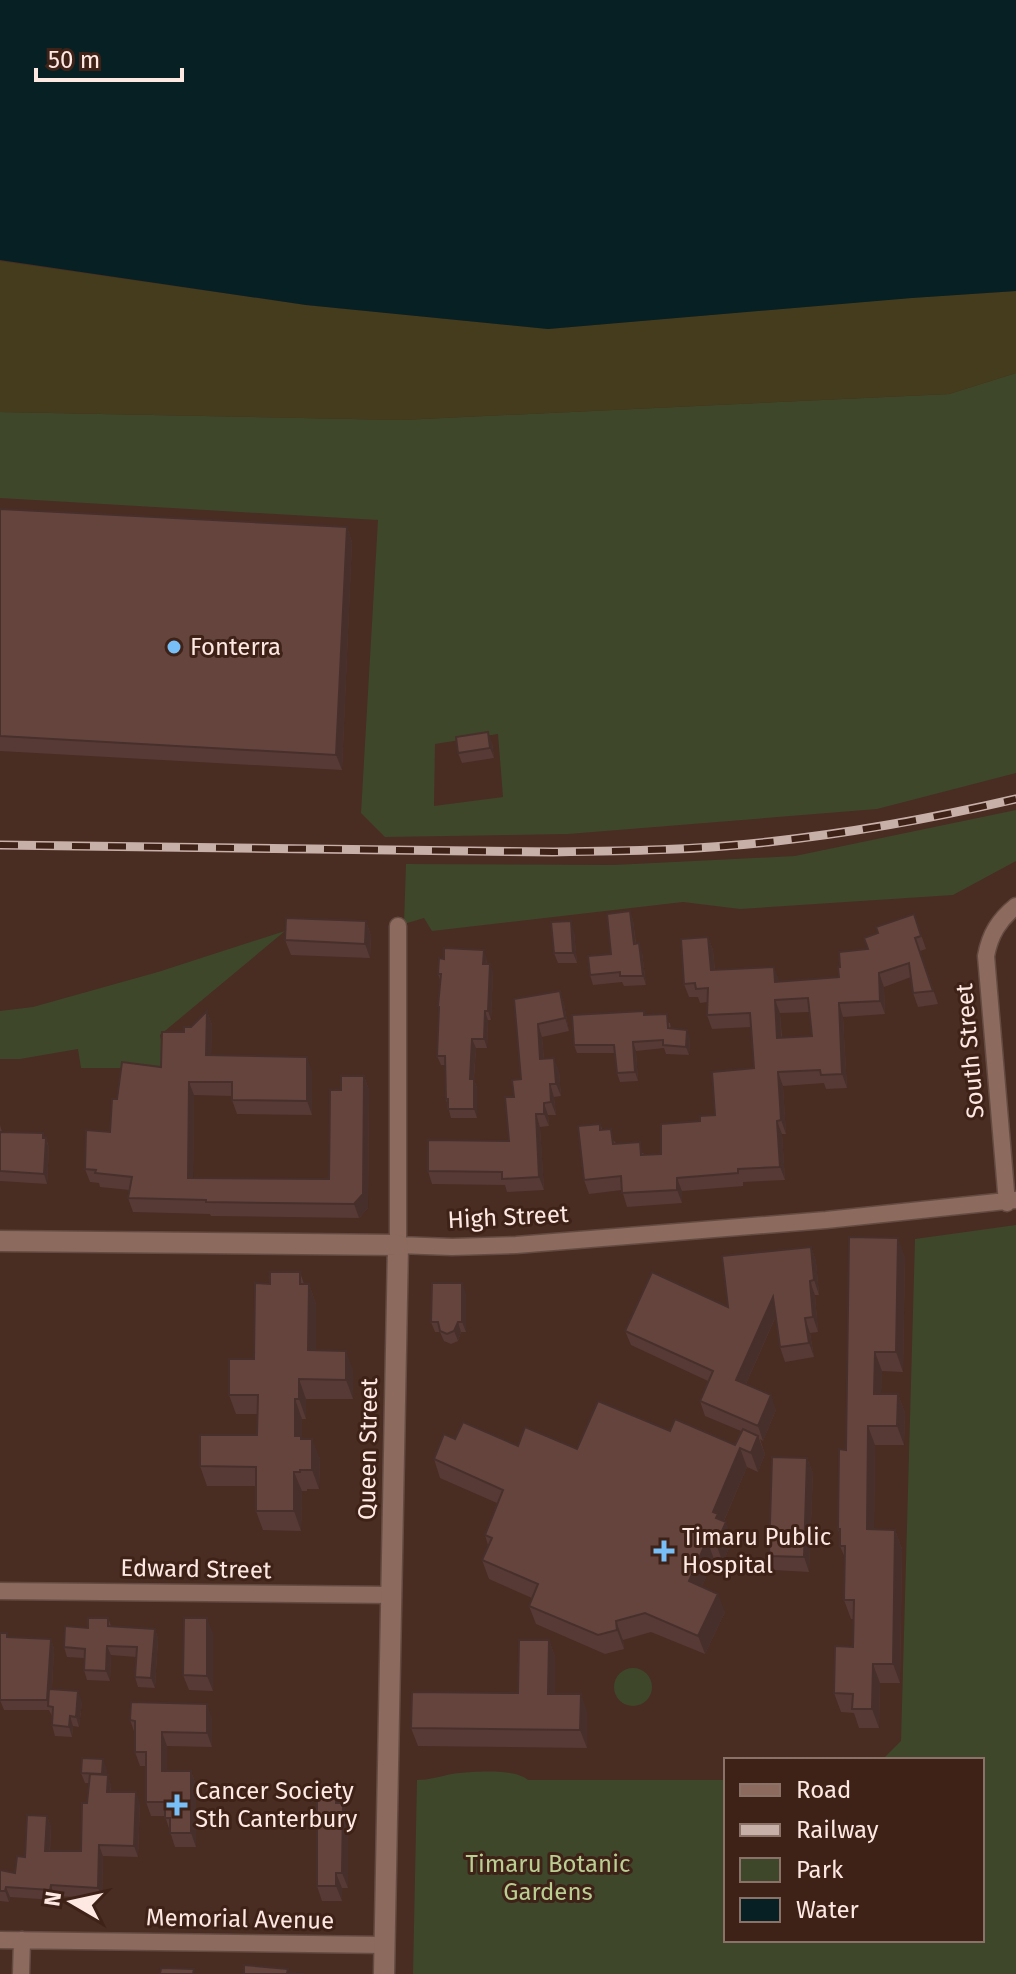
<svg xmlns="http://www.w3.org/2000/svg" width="1016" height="1974" viewBox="0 0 1016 1974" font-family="'Fira Sans',sans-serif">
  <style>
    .green { fill: #3e4729; fill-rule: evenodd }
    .sand { fill: #443c1c }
    .water { fill: #062023 }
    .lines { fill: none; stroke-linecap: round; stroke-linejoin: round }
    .minor-casing { stroke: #644b42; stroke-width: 19 }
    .tertiary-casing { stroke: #644b42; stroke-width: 23 }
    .minor { stroke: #8c6a5e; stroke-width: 16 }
    .tertiary { stroke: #8c6a5e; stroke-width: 20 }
    .rail-casing { stroke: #c7b0a8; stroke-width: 9 }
    .rail { stroke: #3e2218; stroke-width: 6; stroke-dasharray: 18; stroke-linecap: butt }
    .wall { fill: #573a35; fill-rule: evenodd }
    .shaded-wall { fill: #47302b }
    .building { fill: #65443e; stroke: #47302b; stroke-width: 2; fill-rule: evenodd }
    .poi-dot { fill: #78bff7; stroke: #3e2218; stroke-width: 3 }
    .labels { text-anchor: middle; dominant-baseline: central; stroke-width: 6; stroke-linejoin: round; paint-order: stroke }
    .poi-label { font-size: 24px; fill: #fde9e2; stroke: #3e2218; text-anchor: start }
    .street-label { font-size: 24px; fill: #fde9e2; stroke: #3e2218 }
    .park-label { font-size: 24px; fill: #bbce92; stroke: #3e2218 }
  </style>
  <rect width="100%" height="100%" fill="#492c22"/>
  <path class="green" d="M1016,373V773L877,809L568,834L385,837L361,813L378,520L0,498V412L401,420L949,394ZM498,734L503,797L434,806L435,744Z
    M1016,810V861L953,895L740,909L683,902L432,931L424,918L404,924L406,864L614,865L795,856Z
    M285,931L160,1035L167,1068H81L78,1049L20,1059H0V1011L33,1007L158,972Z
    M1016,1225V1974H413L417,1780C433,1780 445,1774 460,1773C477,1771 517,1769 528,1780H726V1940H982V1760H882L901,1741L915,1239Z
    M614 1687a19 19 0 1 1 38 0a19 19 0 1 1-38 0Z"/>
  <path class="sand" d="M0,261L306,305L548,329L894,299L1016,291V373L949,394L401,420L0,412Z"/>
  <path class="water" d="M0,0H1016V291L912,298L548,329L306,305L0,260Z"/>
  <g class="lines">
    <g class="minor-casing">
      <path id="minor" d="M398,926V1245L452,1247L516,1245L826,1220L1016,1200
        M1007,1203L986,956C990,934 999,920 1016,906
        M0,1591L391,1595
        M0,1940L384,1945
        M21,1974L22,1940"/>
    </g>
    <g class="tertiary-casing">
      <path id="tertiary" d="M0,1241L398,1245L384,1974"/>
    </g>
    <use href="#minor" class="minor"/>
    <use href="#tertiary" class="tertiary"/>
    <g class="rail-casing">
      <path id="rail" d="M0,845L553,852C625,851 697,850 768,842C852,833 934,818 1016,799"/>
    </g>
    <use href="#rail" class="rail"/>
  </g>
  <path class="wall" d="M0,509L347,527L352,542L342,770L0,751Z
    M492,742L494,758L462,763L458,753Z
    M630,911L633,921L636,943L642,952L646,985L624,986L622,982L593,985L590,975L611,954Z
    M914,914L926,949L920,951L938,1004L918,1007L913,993L911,977L884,987L885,1014L843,1017L847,1088L826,1089L824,1083L783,1086L786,1134H782L785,1180L743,1182V1186L682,1191V1203L627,1207L622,1190L589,1194L584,1180L600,1124L602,1129L617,1144L645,1154H661L700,1121L715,1115L754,1068L751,1027L712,1029L707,1015V1002L700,1003L698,997H689L684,984L708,937L713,950L715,970L779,981L839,977L840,967L868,949L878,933ZM810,1012L812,1036L782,1038L780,1013Z
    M366,921L371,936L370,958L291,955L285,940Z
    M574,931L577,963H558L554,953Z
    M487,959V964L493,973L491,1020H488L487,1048H476L474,1079L477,1088V1118H451L446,1099L445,1065H441L437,1056L439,1011L438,1006L440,980L438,974Z
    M560,991L564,1004L569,1031L542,1037L544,1059L559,1071L561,1096L554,1097L556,1115H548L549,1126L540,1127L544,1190L507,1192L505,1185L432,1184L428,1171L509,1141L514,1097L521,1079L514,999Z
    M207,1011L212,1025L211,1055L312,1071V1115L237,1114L232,1100V1096L194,1095L193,1178L329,1179L341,1090L364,1076L369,1090L368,1208L359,1218L211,1216L210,1214L133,1212L128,1198L130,1190L100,1187L99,1183L90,1182L85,1169L110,1132L117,1099L161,1067L184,1032L191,1027Z
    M644,1011L645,1015L670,1023L671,1029L690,1038L689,1055L666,1054L664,1048L636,1051L638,1081L620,1082L617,1073L615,1053H577L574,1045Z
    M0,1125L2,1132L46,1138L49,1148L47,1184L0,1181Z
    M849,1237L905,1257L903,1372L882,1371L881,1394H898L905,1413L904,1445H875L874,1529L895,1530L902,1549L900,1683H880L879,1728H859L854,1713L841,1712L834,1693L853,1647L854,1619H851L844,1600L845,1558L840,1546V1535L838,1529L846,1450Z
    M811,1247L816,1261L819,1295H815L818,1332L810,1333L814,1357L785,1362L780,1347L776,1316L746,1384L776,1410L763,1441L760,1439L765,1454L758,1472L747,1467L724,1521L732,1540L723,1563L714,1559L702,1586L725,1612L705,1654L651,1632L623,1640L624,1649L605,1654L536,1624L529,1606L532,1598L489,1579L482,1560L488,1545L485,1535L497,1503L440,1478L434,1459L455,1439L518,1446L577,1449L670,1431L735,1445L741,1431L705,1416L700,1401L708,1381L631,1345L625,1331L728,1307Z
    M300,1272L304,1284H309L316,1304V1350L353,1370V1399H306V1419H302V1439L320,1458L319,1489H307V1491H302L301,1531L263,1530L256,1511V1486H207L200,1466L257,1435L258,1414H236L229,1395L254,1359L270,1284Z
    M466,1293V1332H461L458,1341L451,1344L444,1341L440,1332H435L431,1322Z
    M807,1458L813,1473L809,1572L774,1570L769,1556Z
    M108,1618L111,1626L155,1629L158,1639L155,1688L138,1687L135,1677L136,1657L111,1655L110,1681L87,1680L84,1670V1658L67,1657L64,1647L88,1628Z
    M0,1633L8,1637L51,1639L54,1649L52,1689L82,1702L79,1727L73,1726L72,1737L55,1736L52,1725V1716L49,1710H4L0,1700Z
    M213,1633V1691L189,1690L183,1675Z
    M549,1640L555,1657V1694L587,1712V1748L418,1746L411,1728L518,1693Z
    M212,1718V1747L167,1746V1771H191L196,1785V1847H175L165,1816H151L146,1802V1766H140L135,1752V1734L130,1720Z
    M107,1769L106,1775L111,1785V1792L140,1803L138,1857L103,1856L102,1898L54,1896V1900L10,1897L9,1902L0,1901V1870L15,1873L47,1816L51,1827L50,1851H81L89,1783H85L81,1773Z
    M342,1803L348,1818V1888H342V1901H322L317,1886Z"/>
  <path class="shaded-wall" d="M347,527L352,542L342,770L336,755Z
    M488,732L492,742L494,758L490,748Z
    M630,911L633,921L637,953L634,944Z
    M366,921L371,936L370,958L365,944Z
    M571,921L574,931L577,963L573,953Z
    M708,937L713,950L716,983L711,970Z
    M639,943L642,952L646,985L643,976Z
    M484,950L487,959L486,973L483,964Z
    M490,964L493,973L491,1020L488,1011Z
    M774,967L779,980V995L775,982Z
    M879,973L884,987L885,1014L880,1001Z
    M560,991L564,1004L569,1031L565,1018Z
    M775,1000L780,1013L782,1051L777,1038Z
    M839,1003L843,1017L847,1088L842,1074Z
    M207,1011L212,1025L211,1069L206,1055Z
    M485,1011L488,1020L487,1048L484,1039Z
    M538,1024L542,1037L545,1072L540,1059Z
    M687,1030L690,1038L689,1055L686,1047Z
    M472,1039L476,1048L473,1088L470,1079Z
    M633,1042L636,1051L638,1081L635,1072Z
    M307,1057L312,1071V1115L307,1101Z
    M554,1058L559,1071L561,1096L556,1084Z
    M778,1072L783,1086L786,1134L781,1120Z
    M364,1076L369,1090L368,1208L359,1218L354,1204Z
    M474,1079L477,1088V1118L474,1109Z
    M189,1082L194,1095L193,1192L188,1178Z
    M550,1084L554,1097L556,1115L551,1102Z
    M544,1103L548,1115L549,1126L544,1114Z
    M536,1114L540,1127L544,1190L539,1177Z
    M777,1121L782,1134L785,1180L780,1167Z
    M43,1133L49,1148L47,1184L44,1174Z
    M677,1178L682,1191V1203L677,1190Z
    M898,1238L905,1257L903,1372L896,1352Z
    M811,1247L816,1261L819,1295L814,1280Z
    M810,1281L815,1295L818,1332L813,1317Z
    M462,1283L466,1293V1332L462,1322Z
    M309,1284L316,1304V1370L308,1350Z
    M773,1297L778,1311L741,1395L736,1380Z
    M805,1318L810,1333L814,1357L809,1343Z
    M458,1322L461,1332L458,1341L454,1331Z
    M346,1351L353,1370V1399L346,1380Z
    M875,1352L882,1371L881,1413L874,1394Z
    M299,1379L306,1399V1419L299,1399Z
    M898,1394L905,1413L904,1445L897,1426Z
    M771,1395L776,1410L763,1441L758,1426Z
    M295,1399L302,1419V1440L295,1436Z
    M868,1426L875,1445L874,1548L867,1529Z
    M758,1436L765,1454L758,1472L751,1453Z
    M312,1439L320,1458L319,1489L312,1470Z
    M740,1448L747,1467L722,1525L726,1522L732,1540L723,1563L716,1544L713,1512Z
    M807,1458L813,1473L809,1572L804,1557Z
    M294,1472L302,1491L301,1531L294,1511Z
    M895,1530L902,1549L900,1683L893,1664Z
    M707,1540L714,1559L696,1600L689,1581Z
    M718,1594L725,1612L705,1654L698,1636Z
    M207,1618L213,1633V1691L207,1676Z
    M616,1621L623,1640L624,1649L617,1630Z
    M155,1629L158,1639L155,1688L151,1678Z
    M51,1639L54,1649L51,1706H49L47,1700Z
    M549,1640L555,1657V1711L548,1694Z
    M107,1646L111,1655L110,1681L106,1671Z
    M873,1664L880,1683L879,1728L872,1709Z
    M78,1691L82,1702L79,1727L76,1717Z
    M581,1694L587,1712V1748L580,1730Z
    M207,1704L212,1718V1747L207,1733Z
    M70,1716L73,1726L72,1737L69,1727Z
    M162,1732L167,1746V1785L162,1771Z
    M103,1759L107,1769L106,1784L102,1774Z
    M191,1771L196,1785V1847L191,1833Z
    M108,1775L111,1785L110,1802L107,1792Z
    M337,1788L342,1803V1818L336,1803Z
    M136,1792L140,1803L138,1857L134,1846Z
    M343,1803L348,1818V1888L342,1873Z
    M47,1816L51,1827L49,1861L45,1851Z
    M99,1845L103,1856L102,1898L98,1888Z
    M336,1873L342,1888V1901L336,1886Z
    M51,1885L54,1896V1900L50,1890Z
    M6,1887L10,1897L9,1902L5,1891Z"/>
  <path class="building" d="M0,509L347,527L336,755L0,736Z
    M488,732L490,748L458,753L456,737Z
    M630,911L634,944L639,943L643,976H620V972L590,975L588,956L611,954L607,914Z
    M914,914L921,936L915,938L933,991L913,993L909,963L879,973L880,1001L839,1003L842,1074L821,1075L820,1070L778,1072L781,1120L777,1121L780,1167L738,1169V1173L677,1178V1190L622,1193L621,1176L584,1180L578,1126L600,1124V1130L611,1129L613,1144L640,1142L641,1155L661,1154V1124L700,1121V1116L715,1115L712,1072L754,1068L750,1013L707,1015L708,988L696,989L695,983L684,984L681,939L708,937L711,970L774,967L775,982L839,977L838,967H840L839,952L868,949L864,938L878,933L876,927ZM808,998L812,1036L777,1038L775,1000Z
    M286,918L366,921L365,944L285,940Z
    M571,921L573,953H554L551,922Z
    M444,948L484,950L483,964H490L488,1011H485L484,1039H472L470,1079H474V1109H448V1099H446L445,1056H437L439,1007L438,1006L441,974H438L439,958L444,959Z
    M560,991L565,1018L538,1024L540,1059L554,1058L556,1084H550L551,1102L544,1103V1114H536L539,1177L502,1179V1172L428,1171V1140L509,1141L505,1097H514L512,1080L521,1079L514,999Z
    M207,1011L206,1055L307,1057V1101L232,1100V1082H189L188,1178L329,1179L330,1090H341V1076H364L363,1194L354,1204L206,1202V1200L128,1198L132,1177L95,1173L96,1170L85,1169L86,1130L110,1132L112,1099H117L122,1062L161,1067L162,1032H184V1027H191Z
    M644,1011V1015L667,1014L668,1028L687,1030L686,1047L663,1045V1040L633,1042L635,1072L617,1073L614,1045H574L572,1015Z
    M0,1132L43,1133V1138H46L44,1174L0,1171Z
    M849,1237L898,1238L896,1352H875L874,1394H898L897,1426H868L867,1529L895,1530L893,1664H873L872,1709H852L853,1694L834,1693L835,1646L853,1647L854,1600H844L845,1546H840V1529H838L839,1449L846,1450Z
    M811,1247L814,1280L810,1281L813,1317L805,1318L809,1343L780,1347L773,1297L736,1380L771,1395L758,1426L700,1401L713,1371L625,1331L652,1272L728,1307L722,1256Z
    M270,1272H300V1284H309L308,1350L346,1351V1380L299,1379V1399H295V1436H301V1439H312V1470H300V1472H294V1511H256V1467L200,1466V1435H257L258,1395H229V1359H254L255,1283L270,1284Z
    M432,1283H462V1322H458L454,1331L447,1334L440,1331L438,1322H431Z
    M598,1401L670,1431L675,1419L735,1445L743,1429L758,1436L751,1453L740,1448L713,1512L718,1514L716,1518L726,1522L716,1544L707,1540L689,1581L718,1594L698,1636L645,1613L616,1621L617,1630L598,1635L529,1606L538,1584L482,1560L492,1538L485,1535L503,1490L434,1459L444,1434L455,1439L463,1422L518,1446L525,1427L577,1449Z
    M772,1457L807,1458L804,1557L769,1556Z
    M88,1618H108V1626L155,1629L151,1678L135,1677L137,1647L107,1646L106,1671L84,1670L85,1649L64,1647L65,1626L88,1628Z
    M184,1618H207V1676L183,1675Z
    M0,1633H7V1637L51,1639L47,1700H0Z
    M519,1640H549L548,1694H581L580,1730L411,1728L412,1692L518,1693Z
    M49,1689L78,1691L76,1717L70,1716L69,1727L52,1725L53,1707L48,1706Z
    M131,1702L207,1704V1733L162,1732V1771H191V1833H170V1818H165V1802H146V1752H135V1721L130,1720Z
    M82,1758L103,1759L102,1774L81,1773Z
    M90,1774L108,1775L107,1792H136L134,1846L99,1845L98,1888L51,1885L50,1890L6,1887L5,1891H0V1870L15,1873L17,1856L25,1857L27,1815L47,1816L45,1851H81L82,1803H87Z
    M317,1788H337L336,1803H343L342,1873H336V1886H317Z
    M244,1965L288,1969L287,1973L304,1974H244Z
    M161,1968L194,1969L193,1974H160Z"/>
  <g class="poi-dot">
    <circle cx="174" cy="647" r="8"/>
    <path d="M660 1539h8v8h8v8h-8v8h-8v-8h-8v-8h8z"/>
    <path d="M173 1793h8v8h8v8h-8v8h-8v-8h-8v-8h8z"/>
  </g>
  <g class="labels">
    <g class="poi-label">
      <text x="190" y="647">Fonterra</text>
      <text x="682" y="1537">Timaru Public<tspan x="682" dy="28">Hospital</tspan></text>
      <text x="195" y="1791">Cancer Society<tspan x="195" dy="28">Sth Canterbury</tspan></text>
    </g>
    <g class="street-label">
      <text transform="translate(970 1051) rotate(-95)">South Street</text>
      <text transform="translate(508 1217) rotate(-3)">High Street</text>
      <text transform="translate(368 1449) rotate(-89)">Queen Street</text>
      <text transform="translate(196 1569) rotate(1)">Edward Street</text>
      <text transform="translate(240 1919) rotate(1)">Memorial Avenue</text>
    </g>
    <g class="park-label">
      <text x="548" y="1864">Timaru Botanic<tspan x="548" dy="28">Gardens</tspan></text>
    </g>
  </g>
  <rect x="724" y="1758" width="260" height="184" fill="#3e2218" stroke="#8a7269" stroke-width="2"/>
  <rect x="740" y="1784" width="40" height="12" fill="#8c6a5e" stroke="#8a7269" stroke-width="2"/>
  <text x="796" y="1798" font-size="24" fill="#fde9e2">Road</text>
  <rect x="740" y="1824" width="40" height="12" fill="#c7b0a8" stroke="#8a7269" stroke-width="2"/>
  <text x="796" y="1838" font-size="24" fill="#fde9e2">Railway</text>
  <rect x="740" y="1858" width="40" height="24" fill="#3e4729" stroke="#8a7269" stroke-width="2"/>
  <text x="796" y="1878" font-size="24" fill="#fde9e2">Park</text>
  <rect x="740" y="1898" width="40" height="24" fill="#062023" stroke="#8a7269" stroke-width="2"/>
  <text x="796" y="1918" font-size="24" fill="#fde9e2">Water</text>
  <g transform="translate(72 1902) rotate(279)" stroke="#3e2218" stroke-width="6" paint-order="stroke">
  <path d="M0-6L14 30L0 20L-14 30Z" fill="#fde9e2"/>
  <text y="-12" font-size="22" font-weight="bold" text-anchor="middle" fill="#fde9e2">N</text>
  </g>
  <path d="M36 68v12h146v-12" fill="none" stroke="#fde9e2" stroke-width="4"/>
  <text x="48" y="68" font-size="24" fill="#fde9e2" stroke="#3e2218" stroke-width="6" paint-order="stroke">50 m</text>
</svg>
